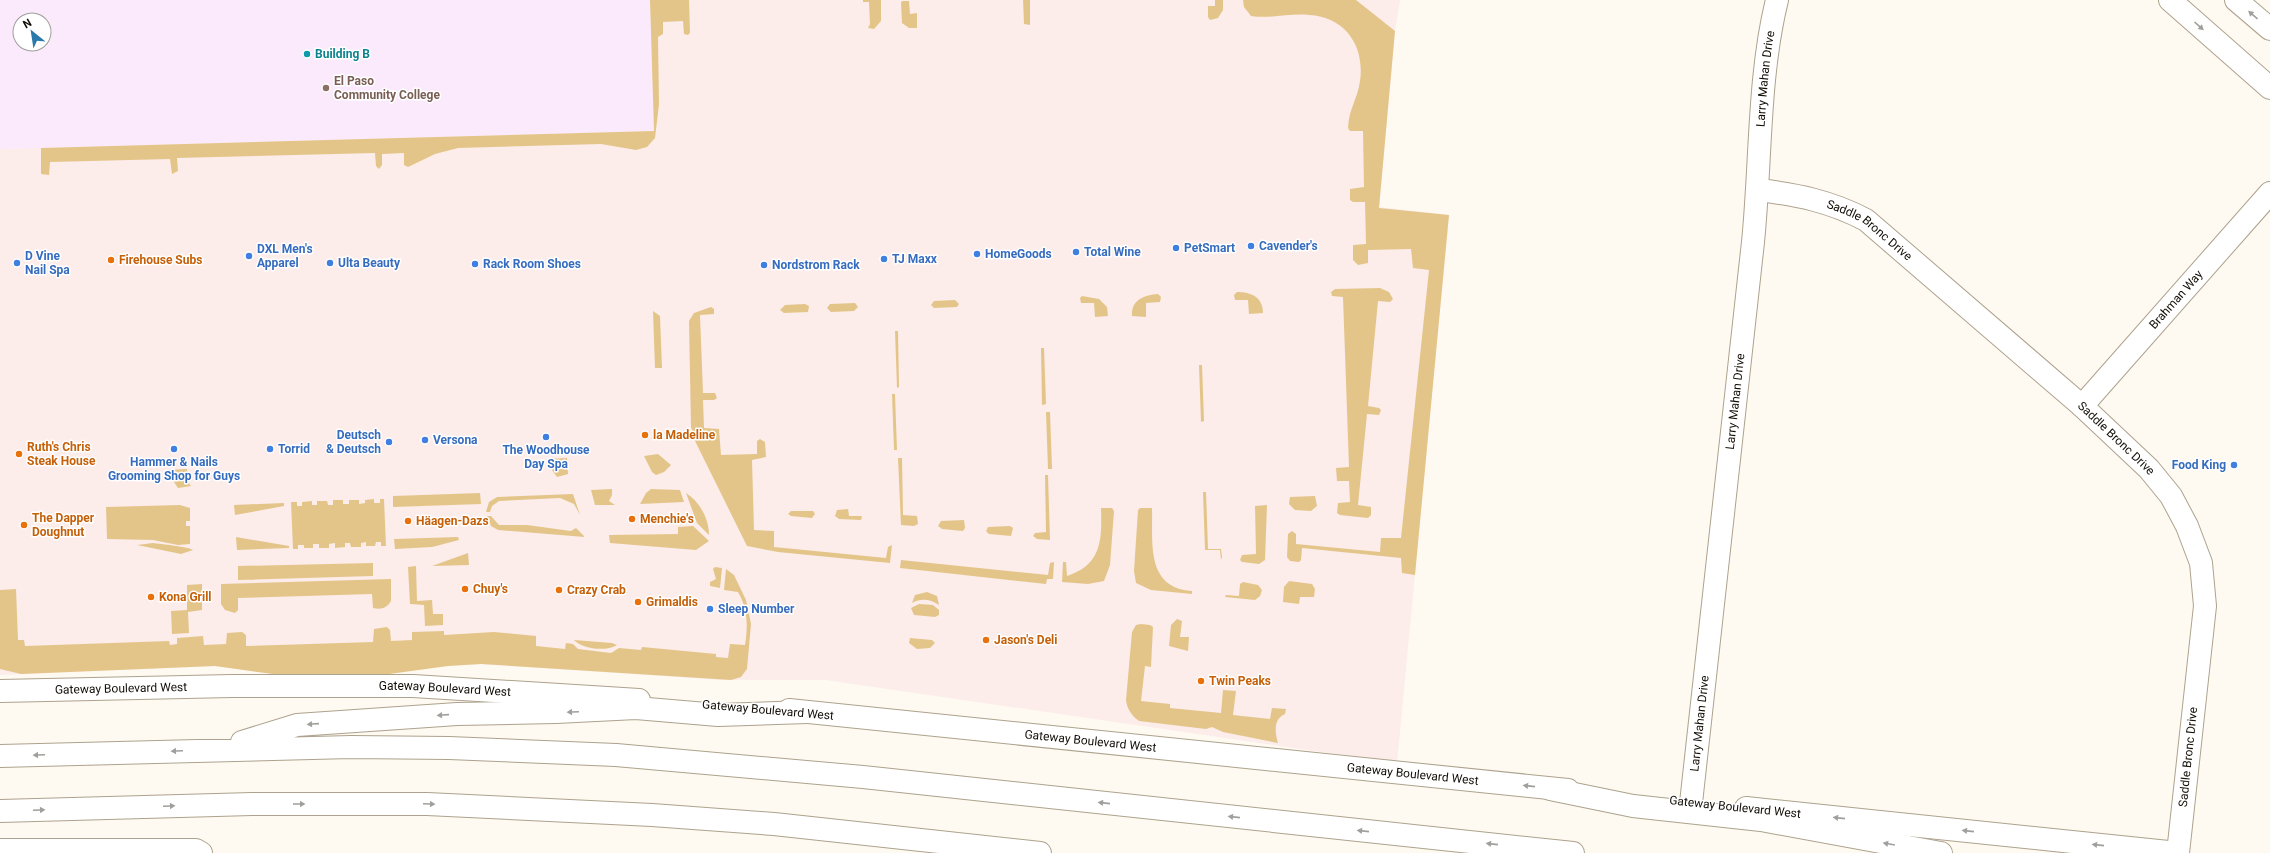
<svg xmlns="http://www.w3.org/2000/svg" width="2270" height="853" viewBox="0 0 2270 853" font-family="Roboto,sans-serif">
  <style>
    .commercial { fill: #fcecea }
    .education { fill: #faeafc; fill-rule: evenodd }
    .green { fill: #e4c589 }
    .lines { fill: none; stroke-linecap: round; stroke-linejoin: round }
    .minor-casing { stroke: #ada28d; stroke-width: 24 }
    .major-casing { stroke: #ada28d; stroke-width: 24 }
    .highway-casing { stroke: #ada28d; stroke-width: 24 }
    .minor { stroke: #fff; stroke-width: 22 }
    .major { stroke: #fff; stroke-width: 22 }
    .highway { stroke: #fff; stroke-width: 22 }
    .oneway { fill: #a09f9c }
    .culture-dot { fill: #0f9aa8; stroke: #fff; stroke-width: 1.5 }
    .education-dot { fill: #8d6e63; stroke: #fff; stroke-width: 1.5 }
    .shop-dot { fill: #3f7fe0; stroke: #fff; stroke-width: 1.5 }
    .food-dot { fill: #e8710a; stroke: #fff; stroke-width: 1.5 }
    .labels { text-anchor: middle; dominant-baseline: central; stroke-width: 3; stroke-linejoin: round; paint-order: stroke }
    .culture-label { font-size: 12px; font-weight: bold; fill: #0d838f; stroke: #fff; text-anchor: start }
    .street-label { font-size: 12px; fill: #120e07; stroke: #fff }
    .education-label { font-size: 12px; font-weight: bold; fill: #785e54; stroke: #fff; text-anchor: start }
    .shop-label { font-size: 12px; font-weight: bold; fill: #366cbe; stroke: #fff; text-anchor: start }
    .food-label { font-size: 12px; font-weight: bold; fill: #c56008; stroke: #fff; text-anchor: start }
  </style>
  <rect width="100%" height="100%" fill="#fef9f1"/>
  <path class="commercial" d="M650,0H1400L1395,31L1379,207L1449,215L1397,763L826,680H724L481,664L280,675L215,666L0,675V149L654,131Z"/>
  <path class="education" d="M0,0H650L654,131L0,149ZM20,20H44V44H20Z"/>
  <path class="green" d="M650,0H689L690,33L688,35L684,34L683,21L663,22V34L658,37L659,104L655,138L647,147L636,150L601,144L458,148L435,154L408,167L404,165V153L382,154V165L379,169L376,166L375,153L177,158L178,171L172,174L170,159L50,162L49,175L41,174V148L654,131Z
    M863,0H881V21L874,29L868,28L870,24L869,2H863Z
    M1023,0H1030V25L1024,24Z
    M1215,0H1223V10L1218,18L1210,20L1208,17V6H1215Z
    M1243,0H1356L1395,31L1379,208L1449,215L1415,575L1402,573L1401,558L1302,548L1301,560L1299,562L1290,561L1287,557L1288,534L1292,531L1296,534V544L1380,552L1381,538H1401L1429,270L1413,268L1411,249L1368,250V263L1358,265L1353,260V245L1366,244L1365,202H1353L1350,200V189L1364,187L1363,131H1350L1348,128C1349,108 1358,98 1360,81C1365,47 1346,17 1309,15C1290,13 1270,19 1251,16L1244,7Z
    M902,1H909L910,14L917,13V28H909L902,23L901,3Z
    M1380,288L1389,292L1393,299L1390,302L1378,301L1368,406L1379,408L1381,410L1379,415L1367,414L1358,505L1371,507V515L1368,518L1340,515L1337,513L1338,503L1350,502L1349,481H1337L1336,468L1349,467L1343,297L1332,296L1331,292L1335,289Z
    M1237,292C1251,292 1263,297 1263,313L1249,314L1248,300H1235L1234,295Z
    M1158,294L1161,297L1160,302L1146,303V317L1132,316C1131,300 1144,295 1158,294Z
    M1082,296L1099,299L1107,307L1108,316L1095,317L1094,303H1081L1080,298Z
    M955,300L959,304L957,307L934,308L931,305L934,301Z
    M855,303L858,307L854,311L831,312L827,308L830,304Z
    M805,304L809,306L808,312L784,313L780,310L785,305Z
    M711,307L714,309V314L700,315L703,393H715L717,398L714,400H703L704,428L719,429L721,455L757,454V441L760,439L765,442L766,457L752,460L754,530L774,531V547L886,558L888,547L892,545L890,563L778,552L747,546L696,443L691,427L689,321L694,313Z
    M653,311L660,316L662,368H655Z
    M895,331H898L899,387L897,388Z
    M1041,348H1044L1046,404L1042,405Z
    M1199,365H1202L1204,421L1201,422Z
    M892,394H895L897,450H894Z
    M1046,412H1050L1052,469H1048Z
    M658,454L671,465L664,472L656,475L652,472L644,456Z
    M567,458L568,474L557,477L547,463L548,459Z
    M898,458H902L903,515L917,516L918,524L914,526L901,525Z
    M187,469L188,482L191,486L178,488L166,470Z
    M1045,475H1048L1050,540L1037,539L1033,536L1035,533L1046,532Z
    M612,489V495L609,501L615,505H595L591,490Z
    M651,489L680,490L684,502L640,504L646,493Z
    M1203,492H1206L1208,549H1221L1222,557L1221,560L1220,550H1205Z
    M480,493L481,504L393,507V496Z
    M686,493C700,502 709,519 709,535L697,523Z
    M573,494L580,515L574,504L560,498L499,501L492,506L490,512H486L489,502L497,497Z
    M1315,496L1317,506L1311,511L1295,510L1289,504L1290,497Z
    M374,499V503H380V499H384L386,546H381V542H376L375,546H366V542L361,543V547H351L350,543H345V547L335,548V543L329,544V548H319V544H313V548H304V545H298V549H293L291,502H297V506H302V502L312,501V505H317V501H327L328,505H333V500H343V504H349V500H359V504L365,503V500Z
    M284,503V506L235,515L234,505Z
    M180,505L190,508V521H186V526H190V544L178,545L153,540L107,539L106,507Z
    M1267,505L1265,560L1259,564L1242,562L1240,560L1242,555L1256,554L1255,506Z
    M1101,508H1112L1114,511L1110,565L1104,581L1088,584L1062,582L1063,562H1066L1067,576C1102,565 1102,539 1101,508Z
    M1140,508H1152C1153,542 1145,588 1192,591V594L1151,590L1136,583L1134,571L1138,510Z
    M848,509L849,516H862L861,520L839,519L835,516L837,510Z
    M791,511H813L815,514L812,518L791,516L788,514Z
    M487,516H491L499,525H527L571,531L576,528L585,537L498,530L491,526Z
    M964,520L965,528L963,531L942,529L938,526L941,521Z
    M693,526L709,541L696,550L610,543L609,535L678,534V527Z
    M1010,526L1013,528L1011,536L989,534L986,531L988,527Z
    M236,537L289,546V548L237,550Z
    M458,537L459,540L432,547L395,549L394,539Z
    M153,543C160,544 190,547 193,550L181,554L137,545Z
    M468,553L469,565L432,566Z
    M901,560L1048,575L1050,563L1054,562L1053,579H1047L1046,584L900,568Z
    M373,563V576L238,580V566Z
    M416,566L417,601L432,600L433,614H443V625L425,626L424,605L410,604L408,567Z
    M715,567L722,568L720,588L710,586V582L716,579L713,569Z
    M726,569L734,575L746,600L751,624L747,669L741,677L731,680L481,664L448,666L382,675H280L215,666L21,674L0,669V590L16,589L18,640H24L25,646L169,641L170,645L177,644V638L203,636L204,645L226,644L227,633L242,632L246,635V646L373,642L374,629L387,627L390,630L391,641L412,640V632L444,631V635L494,632L536,636V646L565,649L566,643L573,644L578,649L611,653L619,648L641,650L642,647L716,654V657L728,658L730,644L745,645C748,626 748,609 738,592L724,590Z
    M391,579V601C387,608 381,610 373,608L372,594L238,598V610L235,613L225,610L221,604V584Z
    M1289,581L1312,584L1315,589L1314,597H1300L1299,604L1283,602L1284,587Z
    M1243,582L1258,585L1262,590L1260,596L1255,600L1225,597L1226,595L1239,596L1240,584Z
    M202,584V610L188,612L189,633L172,634L171,611L187,610V585Z
    M927,592L937,596L939,605C930,599 921,598 912,603L915,595Z
    M919,604L933,605L939,610V615L935,617L914,615L911,608Z
    M1177,619L1182,621L1180,637H1189L1188,651L1169,646L1171,625Z
    M1141,624L1150,625L1153,627L1151,667L1145,666L1141,701L1170,704V708L1221,713L1223,690L1236,691L1233,715L1270,719L1272,708L1286,709L1285,714C1273,719 1275,733 1278,743L1223,732L1212,727L1206,729L1139,721C1132,716 1127,709 1126,700L1132,632L1136,625Z
    M910,638L932,640L935,643L930,648L917,649L909,643Z
    M574,640L612,643L617,645C606,652 582,649 574,640Z"/>
  <g class="lines">
    <g class="minor-casing">
      <g id="minor">
        <path id="s1" d="M1759,190C1798,195 1830,201 1866,220L2082,406L2149,469L2171,496L2187,526L2201,563L2205,606L2178,853"/>
        <path id="s2" d="M2082,406L2270,193"/>
        <path id="s3" d="M1691,803C1711,616 1732,429 1753,242C1761,163 1758,76 1777,0"/>
      </g>
    </g>
    <g class="major-casing">
      <g id="major">
        <path d="M2170,0L2270,88"/>
        <path d="M2236,0L2270,29"/>
        <path id="s4" d="M0,691L232,686H413L639,700"/>
        <path id="s5" d="M789,710L1568,790"/>
        <path d="M1746,808L2178,853"/>
      </g>
    </g>
    <g class="highway-casing">
      <path id="highway" d="M242,742L297,725L457,714L556,712L636,708L718,715L807,712
        M0,756L351,747L449,748L616,755L863,777L1573,853
        M1550,789L1633,806L1761,820L1941,853
        M0,811L252,804H427L652,815L774,824L1040,853
        M0,850H196L201,853"/>
    </g>
    <use href="#minor" class="minor"/>
    <use href="#major" class="major"/>
    <use href="#highway" class="highway"/>
  </g>
  <defs><path id="oneway-solid" d="M-6-.8H1V-3.2L6.5 0L1 3.2V.8H-6Z"/></defs>
  <g class="oneway">
    <use href="#oneway-solid" transform="translate(2253 15) rotate(-139)"/>
    <use href="#oneway-solid" transform="translate(2199 26) rotate(42)"/>
    <use href="#oneway-solid" transform="translate(573 712) rotate(177)"/>
    <use href="#oneway-solid" transform="translate(443 715) rotate(176)"/>
    <use href="#oneway-solid" transform="translate(313 724) rotate(176)"/>
    <use href="#oneway-solid" transform="translate(177 751) rotate(178)"/>
    <use href="#oneway-solid" transform="translate(39 755) rotate(178)"/>
    <use href="#oneway-solid" transform="translate(1529 786) rotate(-174)"/>
    <use href="#oneway-solid" transform="translate(1104 803) rotate(-174)"/>
    <use href="#oneway-solid" transform="translate(299 804)"/>
    <use href="#oneway-solid" transform="translate(429 804) rotate(2)"/>
    <use href="#oneway-solid" transform="translate(169 806) rotate(-2)"/>
    <use href="#oneway-solid" transform="translate(39 810) rotate(-2)"/>
    <use href="#oneway-solid" transform="translate(1234 817) rotate(-174)"/>
    <use href="#oneway-solid" transform="translate(1839 818) rotate(-174)"/>
    <use href="#oneway-solid" transform="translate(1363 831) rotate(-174)"/>
    <use href="#oneway-solid" transform="translate(1968 831) rotate(-174)"/>
    <use href="#oneway-solid" transform="translate(1492 844) rotate(-174)"/>
    <use href="#oneway-solid" transform="translate(1889 844) rotate(-170)"/>
    <use href="#oneway-solid" transform="translate(2098 845) rotate(-174)"/>
  </g>
  <circle class="culture-dot" cx="307" cy="54" r="4"/>
  <circle class="education-dot" cx="326" cy="88" r="4"/>
  <g class="shop-dot">
    <circle cx="1251" cy="246" r="4"/>
    <circle cx="1176" cy="248" r="4"/>
    <circle cx="1076" cy="252" r="4"/>
    <circle cx="977" cy="254" r="4"/>
    <circle cx="249" cy="256" r="4"/>
    <circle cx="884" cy="259" r="4"/>
    <circle cx="17" cy="263" r="4"/>
    <circle cx="330" cy="263" r="4"/>
    <circle cx="475" cy="264" r="4"/>
    <circle cx="764" cy="265" r="4"/>
    <circle cx="546" cy="437" r="4"/>
    <circle cx="425" cy="440" r="4"/>
    <circle cx="389" cy="442" r="4"/>
    <circle cx="174" cy="449" r="4"/>
    <circle cx="270" cy="449" r="4"/>
    <circle cx="2234" cy="465" r="4"/>
    <circle cx="710" cy="609" r="4"/>
  </g>
  <g class="food-dot">
    <circle cx="111" cy="260" r="4"/>
    <circle cx="645" cy="435" r="4"/>
    <circle cx="19" cy="454" r="4"/>
    <circle cx="632" cy="519" r="4"/>
    <circle cx="408" cy="521" r="4"/>
    <circle cx="24" cy="525" r="4"/>
    <circle cx="465" cy="589" r="4"/>
    <circle cx="559" cy="590" r="4"/>
    <circle cx="151" cy="597" r="4"/>
    <circle cx="638" cy="602" r="4"/>
    <circle cx="986" cy="640" r="4"/>
    <circle cx="1201" cy="681" r="4"/>
  </g>
  <g class="labels">
    <g class="culture-label">
      <text x="315" y="54">Building B</text>
    </g>
    <g class="street-label">
      <text stroke="none"><textPath href="#s3" startOffset="728">Larry Mahan Drive</textPath></text>
      <text stroke="none"><textPath href="#s1" startOffset="120">Saddle Bronc Drive</textPath></text>
      <text stroke="none"><textPath href="#s2" startOffset="142">Brahman Way</textPath></text>
      <text stroke="none"><textPath href="#s3" startOffset="404">Larry Mahan Drive</textPath></text>
      <text stroke="none"><textPath href="#s1" startOffset="444">Saddle Bronc Drive</textPath></text>
      <text stroke="none"><textPath href="#s4" startOffset="121">Gateway Boulevard West</textPath></text>
      <text stroke="none"><textPath href="#s4" startOffset="445">Gateway Boulevard West</textPath></text>
      <text transform="translate(768 710) rotate(5)">Gateway Boulevard West</text>
      <text stroke="none"><textPath href="#s3" startOffset="80">Larry Mahan Drive</textPath></text>
      <text stroke="none"><textPath href="#s5" startOffset="303">Gateway Boulevard West</textPath></text>
      <text transform="translate(2188 757) rotate(-84)">Saddle Bronc Drive</text>
      <text stroke="none"><textPath href="#s5" startOffset="627">Gateway Boulevard West</textPath></text>
      <text transform="translate(1735 807) rotate(6)">Gateway Boulevard West</text>
    </g>
    <g class="education-label">
      <text x="334" y="81">El Paso<tspan x="334" dy="14">Community College</tspan></text>
    </g>
    <g class="shop-label">
      <text x="1259" y="246">Cavender's</text>
      <text x="1184" y="248">PetSmart</text>
      <text x="257" y="249">DXL Men's<tspan x="257" dy="14">Apparel</tspan></text>
      <text x="1084" y="252">Total Wine</text>
      <text x="985" y="254">HomeGoods</text>
      <text x="25" y="256">D Vine<tspan x="25" dy="14">Nail Spa</tspan></text>
      <text x="892" y="259">TJ Maxx</text>
      <text x="338" y="263">Ulta Beauty</text>
      <text x="483" y="264">Rack Room Shoes</text>
      <text x="772" y="265">Nordstrom Rack</text>
      <text x="381" y="435" text-anchor="end">Deutsch<tspan x="381" dy="14">&amp; Deutsch</tspan></text>
      <text x="433" y="440">Versona</text>
      <text x="278" y="449">Torrid</text>
      <text x="546" y="450" text-anchor="middle">The Woodhouse<tspan x="546" dy="14">Day Spa</tspan></text>
      <text x="174" y="462" text-anchor="middle">Hammer &amp; Nails<tspan x="174" dy="14">Grooming Shop for Guys</tspan></text>
      <text x="2226" y="465" text-anchor="end">Food King</text>
      <text x="718" y="609">Sleep Number</text>
    </g>
    <g class="food-label">
      <text x="119" y="260">Firehouse Subs</text>
      <text x="653" y="435">la Madeline</text>
      <text x="27" y="447">Ruth's Chris<tspan x="27" dy="14">Steak House</tspan></text>
      <text x="32" y="518">The Dapper<tspan x="32" dy="14">Doughnut</tspan></text>
      <text x="640" y="519">Menchie's</text>
      <text x="416" y="521">Häagen-Dazs</text>
      <text x="473" y="589">Chuy's</text>
      <text x="567" y="590">Crazy Crab</text>
      <text x="159" y="597">Kona Grill</text>
      <text x="646" y="602">Grimaldis</text>
      <text x="994" y="640">Jason's Deli</text>
      <text x="1209" y="681">Twin Peaks</text>
    </g>
  </g>
  <g transform="translate(32 32) rotate(330)"><circle r="19" fill="#ffffff" stroke="#a09f9c"/>
  <path d="M0-3L7 15L0 10L-7 15Z" fill="#2979ab"/>
  <text y="-6" font-size="11" font-weight="bold" text-anchor="middle" fill="#120e07">N</text>
  </g>
</svg>
